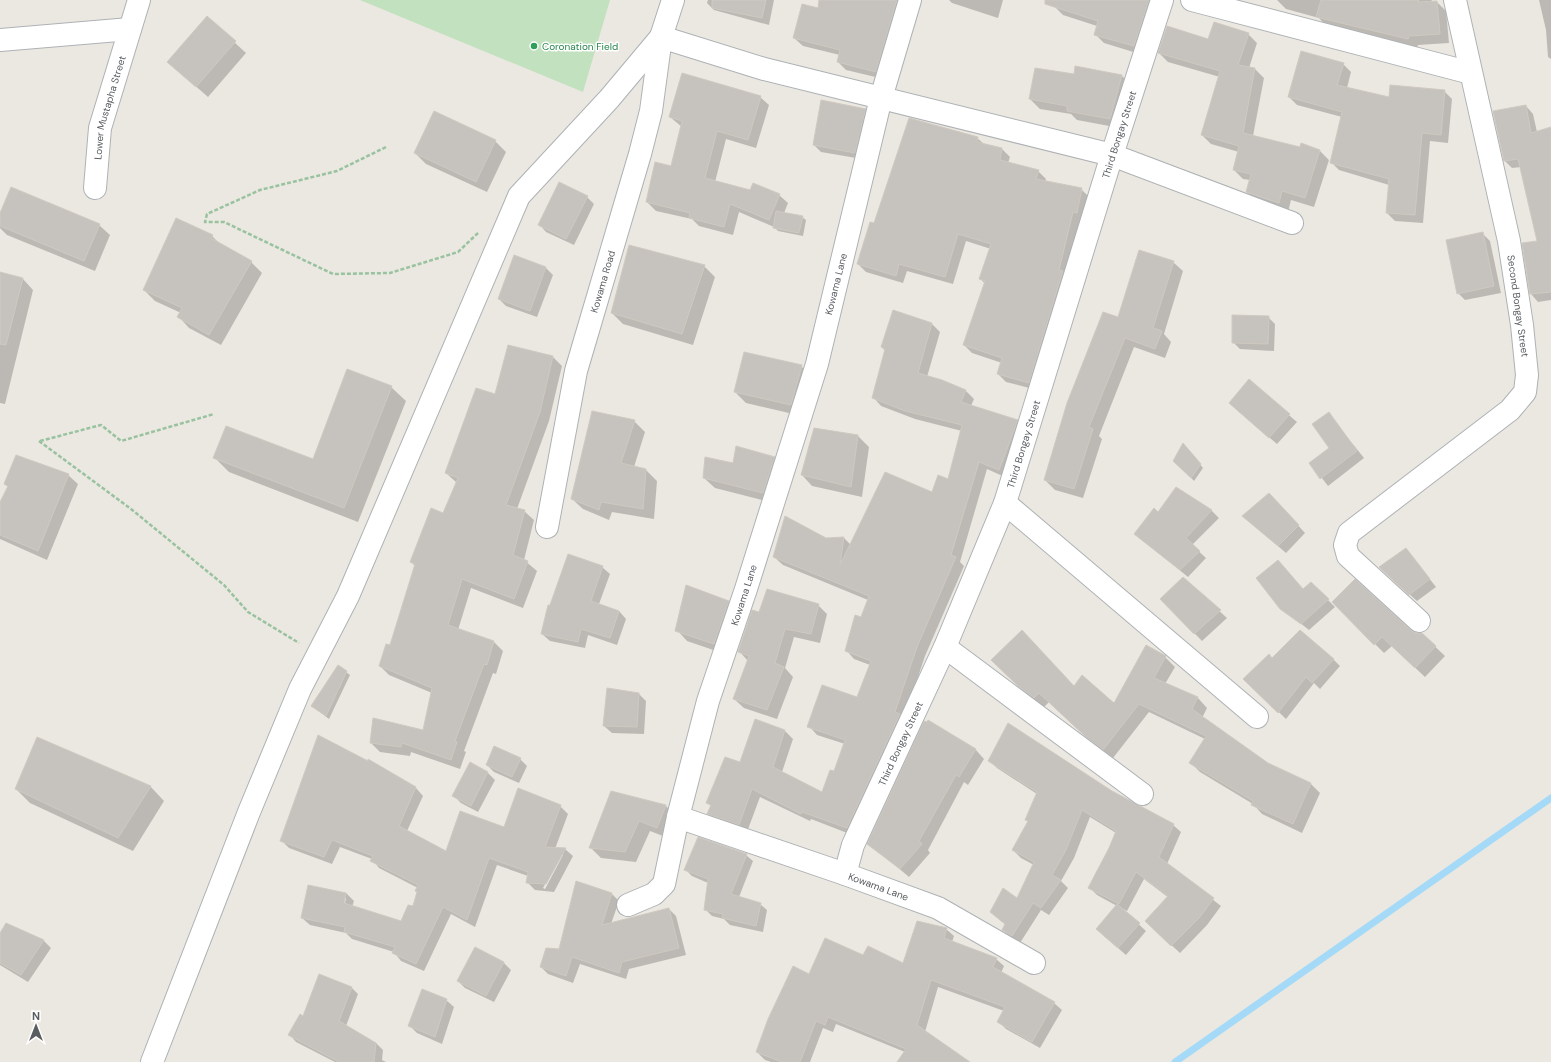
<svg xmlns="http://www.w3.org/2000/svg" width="1551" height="1062" viewBox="0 0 1551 1062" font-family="'DM Sans',sans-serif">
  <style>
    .green { fill: #c1e1bf }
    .shadow { fill: #0003; fill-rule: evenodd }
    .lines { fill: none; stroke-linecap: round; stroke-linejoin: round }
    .stream { stroke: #a4daf7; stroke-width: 7 }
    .building { fill: #c6c3be; stroke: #cfc9c0 }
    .minor-casing { stroke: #aeb2b5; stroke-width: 24 }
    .path { stroke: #99c2a0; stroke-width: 2.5; stroke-dasharray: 4 2; stroke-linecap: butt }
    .minor { stroke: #fff; stroke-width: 22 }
    .leisure-dot { fill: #2e9e5b; stroke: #fff; stroke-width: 1.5 }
    .labels { text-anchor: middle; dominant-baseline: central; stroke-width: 3; stroke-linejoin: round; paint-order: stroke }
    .leisure-label { font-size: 10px; fill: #27864d; stroke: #fff; text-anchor: start }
    .street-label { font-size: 10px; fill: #595d60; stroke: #fff }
  </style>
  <rect width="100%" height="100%" fill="#ebe8e1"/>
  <path class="green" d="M360,0H610L583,92Z"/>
  <path class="shadow" d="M708,0H774L769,25L714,10L707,3Z
    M866,0H907L884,79L846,70L838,62L840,55L803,46L794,38L849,17Z
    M949,0H1003L998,18L952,3Z
    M1056,0H1162L1143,55L1104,43L1095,34L1097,26L1063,15L1054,6Z
    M1277,0H1432L1431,2H1437L1446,11L1449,43L1418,45L1417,48L1326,26L1319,18L1286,9Z
    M1539,0H1551V59L1548,57L1546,30Z
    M207,17L246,53L208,97L168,62Z
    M1248,34L1257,43L1249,68L1255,69L1264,78L1253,136L1300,148L1320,151L1329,160L1314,207L1291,200L1288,212L1256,201L1247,192L1250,180L1243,179L1234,170L1239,152L1211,144L1202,135L1220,77L1168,62L1159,53L1209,40Z
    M1343,64L1351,72L1347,88L1390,98L1444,91L1452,99L1448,143L1430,141L1423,223L1395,221L1387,213L1389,185L1339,170L1331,162L1342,117L1297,105L1289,97Z
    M1074,75L1122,76L1131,85L1120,128L1077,120L1071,114L1040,109L1030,99Z
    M760,97L769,105L756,148L726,139L715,182L751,191L779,195L788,203L784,213L802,217L806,220L803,236L778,231L774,227L739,212L733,235L699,226L692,219L656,211L647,202L672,167L682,127L670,117Z
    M1526,106L1533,114L1537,132L1551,128V300L1538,302L1531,294L1539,242L1521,167L1512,168L1505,161Z
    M865,109L872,117L862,159L821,152L814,145Z
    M977,138L984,144L1002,149L1010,157L1008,163L1038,171L1046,179L1045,182L1081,189L1089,197L1084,220L1081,219L1037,390L1006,382L998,374L1002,363L972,353L964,345L985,284L980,278L991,249L966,241L953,284L907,271L903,283L866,272L858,264L874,225Z
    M495,141L506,152L487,192L426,164L415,153Z
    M587,197L594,204L574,245L546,232L539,224Z
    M0,216L99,225L110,235L95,271L7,235L0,228Z
    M1483,234L1490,241L1501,293L1465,300L1458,293Z
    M212,236L221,245L251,262L262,273L221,345L189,328L179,317L181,313L155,301L144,290Z
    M515,256L546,268L553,275L537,317L506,306L499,299Z
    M1173,262L1183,271L1164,334L1171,342L1165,358L1134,347L1099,436L1102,439L1083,498L1055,490L1045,480L1119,319Z
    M704,266L715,277L693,345L623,324L612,313Z
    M0,273L23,279L33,290L5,404L0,403Z
    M893,311L932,324L940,332L927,377L966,391L974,399L971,406L1017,420L1025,429L1007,478L987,469L960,562L964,566L925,656L904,719L855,836L811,819L810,821L760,797L747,832L716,822L708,813L711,806L708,803L741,763L755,721L785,731L793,739L782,772L823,793L835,773L845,744L817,735L809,726L858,698L870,665L854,659L846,650L862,618L868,600L783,565L774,557L826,539L844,538L851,545L933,493L949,480L962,431L915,419L881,406L873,397L885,351L882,347Z
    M1268,317L1275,324L1274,351L1240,349L1233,342Z
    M553,357L562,366L549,421L517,509L524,511L534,520L524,560L537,571L523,608L471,588L458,630L493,641L503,651L496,674L493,673L464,751L466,752L460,769L411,752L410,756L380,752L371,743L424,732L432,693L389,675L380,666L391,646L415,566L411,562L444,514L457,483L446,473L496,396Z
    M801,366L812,377L802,416L746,403L735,392Z
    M1249,381L1297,422L1277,444L1237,410Z
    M391,387L406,401L358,522L229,472L215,458L313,460Z
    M1328,413L1364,458L1328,486L1311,464L1331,448Z
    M634,421L645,432L634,467L646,470L657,481L654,519L612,512L609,520L583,509L572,499Z
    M858,436L869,447L862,497L812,486L802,475Z
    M1186,447L1203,468L1194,481L1174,460Z
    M774,458L785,469L774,503L715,488L704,478L734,465Z
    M68,475L78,484L47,560L0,539V504L9,488L5,484Z
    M1176,489L1212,511L1219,518L1192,545L1206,558L1188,577L1135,534L1158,513Z
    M1276,501L1305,533L1286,553L1251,523Z
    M1406,549L1436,587L1417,601L1387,574Z
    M1278,561L1303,590L1311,583L1335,607L1309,630L1281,608Z
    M602,567L610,574L599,604L619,611L626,619L617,645L588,635L585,648L550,641L542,634L550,606Z
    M1183,578L1227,618L1202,641L1161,599Z
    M728,602L739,613L725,654L687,641L677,630Z
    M1333,602L1416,634H1422L1445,656L1425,677L1392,646L1384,653Z
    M818,605L827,614L820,643L794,637L785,668L793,677L777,719L744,708L734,699L748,661L739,651L759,614Z
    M1146,647L1165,657L1175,667L1165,684L1198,698L1207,708L1202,718L1267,763L1311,784L1320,793L1302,833L1262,814L1253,804L1200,772L1191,763L1205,739L1149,712L1113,758L1098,747L1049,702L1044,707L1028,695L1002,670L1074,687L1114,704Z
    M1272,659H1333L1340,666L1320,689L1314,683L1286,719L1252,686Z
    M346,672L350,675L329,719L312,706Z
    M639,694L646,701L644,734L612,733L604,726Z
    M928,722L976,750L984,759L968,785L964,782L928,850L930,853L909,877L869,843Z
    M520,759L527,766L519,783L494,772L487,765Z
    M369,760L416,788L423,796L407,831L447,852L560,806L568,814L555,849H565L573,856L554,892L535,890L527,882L528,876L497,865L475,927L451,914L424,971L401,961L394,952L352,939L346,933L310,925L302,918L309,886L346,893L354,901L352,907L401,922L414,907L418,888L379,868L372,859L340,847L332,864L289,848L281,840ZM561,855H563L545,889L543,888ZM344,898H346L344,908H342Z
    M989,760L1112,792L1173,825L1181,832L1167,864L1221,906L1207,925L1180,953L1154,929L1169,898L1144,879L1127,911L1121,908L1146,931L1126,955L1104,936L1117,906L1097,895L1089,887L1110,848L1116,833L1090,817L1074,858L1061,881L1068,888L1049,915L1041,910L1020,943L1011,938L1003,930L1006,925L991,912L1018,899L1034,865L1021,858L1013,850L1029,821L1037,794L997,768Z
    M470,764L488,773L495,780L478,812L461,803L454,796Z
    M150,786L164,801L133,851L30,803L16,789Z
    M611,792L666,806L676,817L668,838L650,831L636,862L601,858L590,847Z
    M746,855L753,861L739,897L760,904L767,910L763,932L730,925L724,919L712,916L705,909L708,883L692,876L686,870Z
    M577,882L612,894L619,901L611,924L669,909L676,916L686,955L629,969L626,979L580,964L573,983L548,974L541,967L560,950Z
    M6,925L44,941L51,948L28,982L0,965V935Z
    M946,929L954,936L952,942L996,959L1004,966L1001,973L1054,1003L1062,1010L1040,1048L1006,1029L998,1021L1004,1011L938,987L925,1032L966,1062H907L905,1052L836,1024L833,1032L823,1028L810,1062H771L765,1060L757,1052L810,975L863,956L904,965Z
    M475,948L504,963L511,970L494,1002L465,988L458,981Z
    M351,987L358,994L346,1026L376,1043L383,1050L382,1060L386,1062H335L296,1042L290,1035L304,1017Z
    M446,1000L454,1007L442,1044L417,1033L410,1026Z"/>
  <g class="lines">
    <path class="stream" d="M1175,1062L1551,798"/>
  </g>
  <path class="building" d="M712,0H766L762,18L712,8Z
    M819,0H897L876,72L837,62L840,50L793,38L802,4L818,8Z
    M1045,0H1149L1134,46L1094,35L1098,21L1045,4Z
    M1321,0H1419L1418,2L1437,1L1440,34L1409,36L1408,39L1316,17Z
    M207,16L236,41L196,87L167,62Z
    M1214,22L1249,33L1238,65L1255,68L1243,133L1300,147L1301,143L1320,150L1305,198L1282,191L1279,203L1246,192L1251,174L1233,170L1239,146L1201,135L1220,71L1158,53L1167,26L1208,39Z
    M1301,51L1344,63L1337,85L1389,97L1390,85L1445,90L1441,135L1422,133L1415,215L1386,213L1389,179L1330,163L1342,112L1288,97Z
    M1075,66L1122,75L1110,119L1067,111V106L1029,99L1035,68L1074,74Z
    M682,73L761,96L748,140L717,131L705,178L750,190L753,183L780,194L769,220L730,204L724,227L689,218L690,213L646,202L655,162L671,166L682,121L669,117Z
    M821,100L866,109L855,153L813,145Z
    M1526,105L1531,133L1551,127V292L1530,294L1522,243L1537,241L1518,159L1504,161L1493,111Z
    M434,111L496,140L476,182L414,153Z
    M909,118L978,137L977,142L1002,148L1000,160L1039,170L1036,179L1082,188L1077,213L1073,212L1059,270L1063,271L1029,383L997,374L1002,358L963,345L985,281L979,279L991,244L958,234L945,277L899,264L896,276L857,264L870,222L874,223Z
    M559,182L588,196L566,239L538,225Z
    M11,187L100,224L84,261L0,226V213Z
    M776,211L803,216L799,233L773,228Z
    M176,218L213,235L211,238L252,261L209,335L177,317L182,308L143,290Z
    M1483,232L1494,286L1457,294L1446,240Z
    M629,245L705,265L682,334L611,313Z
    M1139,250L1174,261L1153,328L1162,331L1155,349L1125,338L1089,427L1093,429L1074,489L1044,480L1067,403L1103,312L1118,317Z
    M514,255L546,267L530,311L498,299Z
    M0,272L23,278L6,345L0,344Z
    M893,310L932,323L918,373L942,380L966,390L961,402L1018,420L999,470L979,462L951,555L956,557L917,647L895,712L900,714L847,828L802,812L801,814L752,789L739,825L707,814L711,805L706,803L725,757L740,762L755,719L785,730L773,767L822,792L830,770L834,771L845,740L807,727L822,685L857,697L871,661L845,651L855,615L861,617L869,596L773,557L785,516L826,538L844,537L840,565L885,472L932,492L938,475L948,479L962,425L905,411L872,398L885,349L881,347Z
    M1232,315L1269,316L1268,344L1232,343Z
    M508,345L553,356L540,412L506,505L525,510L513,555L528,561L514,599L462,579L448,625L494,641L487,665L484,664L455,741L457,742L451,760L402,743L401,747L370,743L373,718L423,730L432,688L379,666L386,644L390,645L415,564L410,562L431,508L443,513L458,478L445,473L476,388L495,394Z
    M744,352L802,365L791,405L734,392Z
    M347,369L392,386L344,508L213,458L226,426L313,459Z
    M1249,379L1290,414L1269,438L1229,403Z
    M592,411L635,420L621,463L646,469L643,509L601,502L599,510L571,499Z
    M1329,412L1357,451L1320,479L1309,463L1329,448L1312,424Z
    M814,428L858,435L851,487L801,475Z
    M1183,443L1201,464L1191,478L1173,461Z
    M736,446L775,457L763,493L703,478L705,457L733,463Z
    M16,455L69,474L38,551L0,535V502L8,486L4,484Z
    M1176,487L1212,510L1186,538L1200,551L1180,570L1134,534L1154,508L1158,512Z
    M1269,493L1299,525L1278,546L1242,516Z
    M1406,548L1430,579L1409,595L1379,567Z
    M568,554L603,566L591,601L619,611L610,638L581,629L578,642L541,634L548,605H550Z
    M1278,560L1303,589L1311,582L1329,599L1301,624L1280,609L1256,578Z
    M1183,577L1221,610L1194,634L1160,599Z
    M1355,579L1411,630L1416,633H1422L1436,646L1415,668L1382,637L1374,645L1332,602Z
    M686,585L729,601L714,644L675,631Z
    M767,589L819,604L811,634L785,629L775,663L784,667L767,710L733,699L749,656L738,652L752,610L759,612Z
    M1022,630L1074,686L1082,675L1114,703L1146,645L1166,656L1154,678L1198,697L1192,709L1268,763L1311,783L1293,824L1251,805L1253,801L1189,763L1206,736L1139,704L1103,750L1087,738L1039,693L1034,698L1018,686L991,660Z
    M1300,630L1334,659L1312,683L1306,677L1278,713L1243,679L1269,654L1272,658Z
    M338,665L347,671L326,716L311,706Z
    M607,688L639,693L637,727L603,726Z
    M928,720L976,749L959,777L956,775L919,841L922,844L900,869L867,844L924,721L927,722Z
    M1008,723L1112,791L1174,824L1159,857L1214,898L1200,917L1171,946L1145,921L1168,896L1136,872L1119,904L1088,888L1109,848L1116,831L1082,810L1066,850L1052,875L1061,880L1041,908L1033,903L1012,936L1002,930L1005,924L990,912L1003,888L1017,898L1034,862L1012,850L1028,821L1025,820L1037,792L988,761Z
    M318,735L368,761V759L416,787L399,826L446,851L460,811L504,827L518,788L561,805L545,847L566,848L546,884L526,883L528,872L489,858L467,920L443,907L416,964L392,953L395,947L344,932L345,927L301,918L308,885L346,893L344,903L401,921L408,905L413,906L417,892L415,891L418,885L370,861L373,856L332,840L324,857L280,841Z
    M37,737L151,786L118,838L15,789Z
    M494,746L521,758L512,777L486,765Z
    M470,762L488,772L471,806L452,796Z
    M611,791L666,805L657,828L639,821L625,852L589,848Z
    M698,837L747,854L731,894L761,903L756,926L722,918L723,914L704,910L708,879L684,870Z
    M576,881L612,893L602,925L669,908L679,948L622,962L619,973L572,957L566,976L540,967L546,948L559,949Z
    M1117,904L1140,923L1118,948L1096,929Z
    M917,921L947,928L944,938L997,958L993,967L1055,1002L1032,1042L997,1022L1005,1007L931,980L917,1025L970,1062H897L906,1049L828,1017L825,1025L816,1021L800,1062H782L756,1052L768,1019L793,966L809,974L825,938L863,955L868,946L903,963Z
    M6,923L44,940L21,975L0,963V933Z
    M475,947L504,962L486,996L457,981Z
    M319,974L352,987L339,1021L376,1043L374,1062H339L288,1035L300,1014L303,1016Z
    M422,989L447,999L435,1037L408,1026Z"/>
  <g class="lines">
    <g class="minor-casing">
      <g id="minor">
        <path id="s1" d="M910,0L881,98L817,364L746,589L708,701L678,817L845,874L938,908L1034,963"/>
        <path d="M1192,0L1471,73"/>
        <path d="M661,37L764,69L1112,155L1292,223"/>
        <path d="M0,40L130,29"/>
        <path id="s2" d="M95,188L100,128L139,0"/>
        <path d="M1005,503L1257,717"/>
        <path id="s3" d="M547,527L576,371L640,154L651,111L661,37L673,0"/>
        <path d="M1419,621L1348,556L1345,545L1349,533L1510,410L1525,392L1527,375L1522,325L1509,241L1455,0"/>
        <path d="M945,647L1142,794"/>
        <path id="s4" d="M845,874L853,845L945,647L1005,503L1112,155L1162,0"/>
        <path d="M628,905L654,894L664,884L678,817"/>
        <path d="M152,1062L249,812L300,689L348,596L519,196L609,99L661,37"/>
      </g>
    </g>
    <path class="path" d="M386,147L337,171L260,190L207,214L205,222H224L333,274L390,273L458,252L478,233
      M39,441L131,509L224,585L248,612L299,643
      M40,441L101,425L121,441L214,414"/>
    <use href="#minor" class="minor"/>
  </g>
  <circle class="leisure-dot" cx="534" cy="46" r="4"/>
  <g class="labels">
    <g class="leisure-label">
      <text x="542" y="46">Coronation Field</text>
    </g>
    <g class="street-label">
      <text stroke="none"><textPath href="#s2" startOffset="82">Lower Mustapha Street</textPath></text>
      <text stroke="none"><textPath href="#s4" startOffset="790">Third Bongay Street</textPath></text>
      <text stroke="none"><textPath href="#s3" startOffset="252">Kowama Road</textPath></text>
      <text transform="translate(836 284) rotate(-76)">Kowama Lane</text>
      <text transform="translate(1518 306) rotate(82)">Second Bongay Street</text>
      <text stroke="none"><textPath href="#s4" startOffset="466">Third Bongay Street</textPath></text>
      <text transform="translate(744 595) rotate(-72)">Kowama Lane</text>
      <text stroke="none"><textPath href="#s4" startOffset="142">Third Bongay Street</textPath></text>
      <text stroke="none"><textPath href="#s1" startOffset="1062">Kowama Lane</textPath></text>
    </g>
  </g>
  <g transform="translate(36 1026)" stroke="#ffffff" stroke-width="3" paint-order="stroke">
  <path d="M0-3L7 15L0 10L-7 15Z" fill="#595d60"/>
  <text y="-6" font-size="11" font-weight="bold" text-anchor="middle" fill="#595d60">N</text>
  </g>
</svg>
